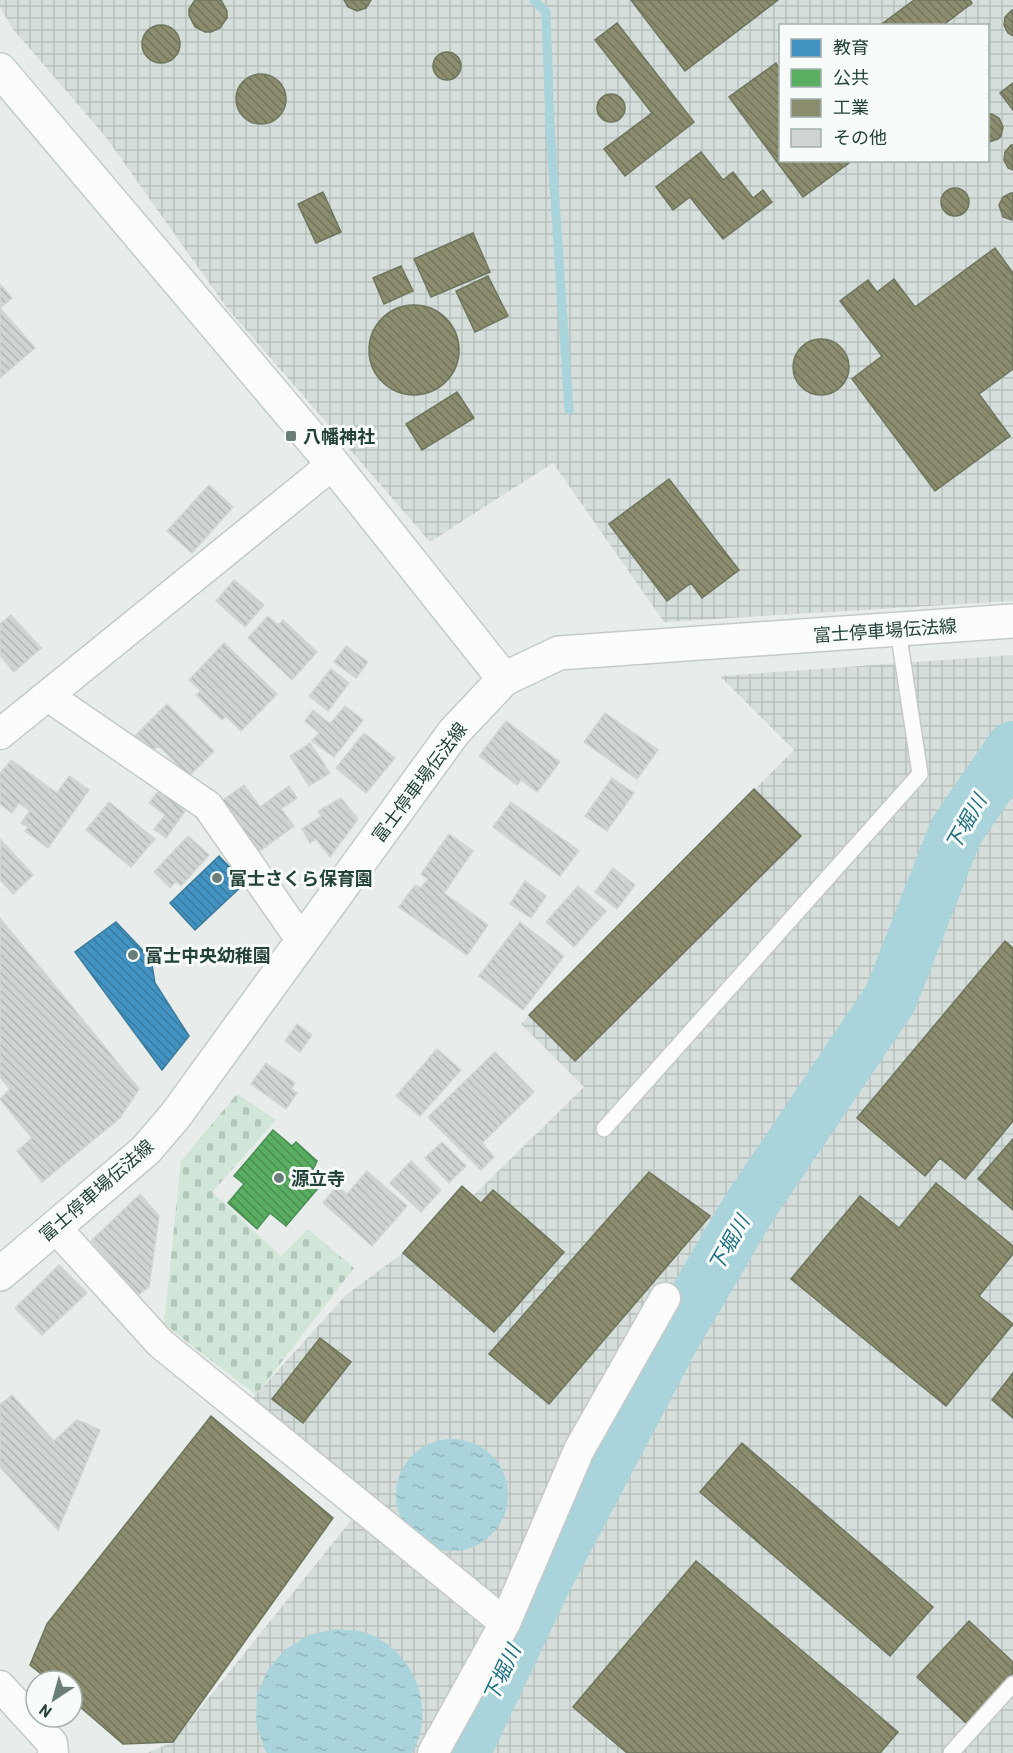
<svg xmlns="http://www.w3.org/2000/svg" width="1013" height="1753" viewBox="0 0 1013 1753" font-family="Barlow,'Noto Sans JP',sans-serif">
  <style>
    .industrial { fill: url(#industrial-grid); fill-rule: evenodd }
    .cemetery { fill: url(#cemetery-stones) }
    .water { fill: url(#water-ripples) }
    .schools { fill: url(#schools-back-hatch); stroke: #3a7b9a; stroke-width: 1.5 }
    .public { fill: url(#public-back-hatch); stroke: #4a8e55; stroke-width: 1.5 }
    .industry { fill: url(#industry-back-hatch); stroke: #6d765e; stroke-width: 1.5 }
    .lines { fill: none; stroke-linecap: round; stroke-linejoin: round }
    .stream { stroke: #a9d4db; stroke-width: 9 }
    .river { stroke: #a9d4db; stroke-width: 54 }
    .building { fill: url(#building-back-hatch); stroke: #d1d6d4; stroke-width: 1.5 }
    .lane-casing { stroke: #c5cac8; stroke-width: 18 }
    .street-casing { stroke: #c5cac8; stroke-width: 33 }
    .secondary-casing { stroke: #c3cbc8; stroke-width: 36 }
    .lane { stroke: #fcfcfc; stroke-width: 15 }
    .street { stroke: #fcfcfc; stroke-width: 30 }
    .secondary { stroke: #fcfcfc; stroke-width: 33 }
    .poi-dot { fill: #697e78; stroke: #f7fbf9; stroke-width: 2 }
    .labels { text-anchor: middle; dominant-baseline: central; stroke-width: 6; stroke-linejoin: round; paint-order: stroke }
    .poi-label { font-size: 18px; font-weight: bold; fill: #24423a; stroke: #f7fbf9; text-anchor: start }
    .street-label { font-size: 18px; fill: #24423a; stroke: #f7fbf9 }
    .water-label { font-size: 20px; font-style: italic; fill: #1c6f80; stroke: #f7fbf9 }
  </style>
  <defs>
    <pattern id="industrial-grid" width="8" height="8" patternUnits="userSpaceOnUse" patternTransform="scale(1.5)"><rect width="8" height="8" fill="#d6dedb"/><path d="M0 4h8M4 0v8" fill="none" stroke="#b8c0bd"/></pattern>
    <pattern id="cemetery-stones" width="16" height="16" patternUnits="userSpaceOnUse" patternTransform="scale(1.5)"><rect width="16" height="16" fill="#d1e6d8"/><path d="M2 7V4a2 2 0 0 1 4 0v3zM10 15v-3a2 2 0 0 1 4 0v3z" fill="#b3c6ba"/></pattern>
    <pattern id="water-ripples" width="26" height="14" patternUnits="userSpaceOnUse" patternTransform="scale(1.5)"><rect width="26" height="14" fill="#a9d4db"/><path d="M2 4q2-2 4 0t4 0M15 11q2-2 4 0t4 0" fill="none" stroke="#91b7bd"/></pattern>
    <pattern id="schools-back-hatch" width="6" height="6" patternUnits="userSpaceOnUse" patternTransform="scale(1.5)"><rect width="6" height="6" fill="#4393c3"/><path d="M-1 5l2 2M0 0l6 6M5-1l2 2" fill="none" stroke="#387a9f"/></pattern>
    <pattern id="public-back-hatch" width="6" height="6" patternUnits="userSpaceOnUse" patternTransform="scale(1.5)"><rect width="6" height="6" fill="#5aae61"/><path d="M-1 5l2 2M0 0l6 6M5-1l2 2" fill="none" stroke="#4a8f51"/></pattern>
    <pattern id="industry-back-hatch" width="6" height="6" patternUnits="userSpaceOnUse" patternTransform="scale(1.5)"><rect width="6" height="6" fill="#8c8c6e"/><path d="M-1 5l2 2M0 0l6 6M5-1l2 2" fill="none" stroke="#72745b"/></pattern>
    <pattern id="building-back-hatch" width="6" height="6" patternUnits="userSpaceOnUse" patternTransform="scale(1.5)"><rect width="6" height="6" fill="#cfd4d2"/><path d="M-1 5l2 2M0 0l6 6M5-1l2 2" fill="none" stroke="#b2b7b5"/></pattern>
  </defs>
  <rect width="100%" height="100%" fill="#e8edeb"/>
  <path class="industrial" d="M0,0H1013V601L664,622L553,463L430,542L227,308L105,136L12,28L0,7ZM780,26H988V160H780Z
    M1013,655V1753H147L173,1742L353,1518L231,1419L253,1398L346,1295L403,1253L439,1229L584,1087L521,1024L529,1015L794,750L720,676Z"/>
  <path class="cemetery" d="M237,1094L276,1120L212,1192L281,1256L308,1229L354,1268L256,1395L164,1324L181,1161Z"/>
  <path class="water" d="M396 1495a56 56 0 1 1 112 0a56 56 0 1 1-112 0Z
    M336,1629C345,1630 355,1630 364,1632C413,1648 438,1708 412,1753H267L264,1748L256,1722L257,1695L268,1669L286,1649L309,1635Z"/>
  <path class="schools" d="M219,856L245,883L195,930L170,903Z
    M116,922L151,959L155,983L189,1036L162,1070L75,952Z"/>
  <path class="public" d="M273,1130L292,1146L296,1142L317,1161L313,1170L325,1180L286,1226L270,1213L257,1229L228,1203L244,1184L234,1176Z"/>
  <path class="industry" d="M195,0H221L227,11V18L220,28L211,32H205L195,27L189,15V9Z
    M344,0H371L366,8L357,11L348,7Z
    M631,0H778L685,71Z
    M914,0H970L972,3L942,26H879Z
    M1012,10H1013V36L1008,33L1004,25L1005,17Z
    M617,23L694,122L625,176L604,149L652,113L595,40Z
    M142 44a19 19 0 1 1 38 0a19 19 0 1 1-38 0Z
    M433 66a14 14 0 1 1 28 0a14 14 0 1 1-28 0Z
    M776,63L780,70V160H847L849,163L803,197L729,97Z
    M236 99a25 25 0 1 1 50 0a25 25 0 1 1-50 0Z
    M1013,83V110L1000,93Z
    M597 108a14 14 0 1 1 28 0a14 14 0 1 1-28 0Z
    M988,114H992L999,118L1003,127L1001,136L998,139L989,142Z
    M1011,145H1013V170L1008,168L1004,160L1005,152Z
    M701,152L723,180L733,172L753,198L763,190L772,202L723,239L690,197L673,210L656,187Z
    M941 202a14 14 0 1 1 28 0a14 14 0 1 1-28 0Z
    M323,192L341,232L316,243L298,204Z
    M1011,193H1013L1012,220L1003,217L999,205L1003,197Z
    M473,233L490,272L431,297L414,259Z
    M995,248L1013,273V369L979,394L1010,436L935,491L852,379L882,356L840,301L868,280L877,292L894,279L915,307Z
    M401,266L413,291L384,304L373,278Z
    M488,276L508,316L475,332L456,291Z
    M369 350a45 45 0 1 1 90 0a45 45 0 1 1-90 0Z
    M793 367a28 28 0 1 1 56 0a28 28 0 1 1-56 0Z
    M457,392L474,418L422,450L406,424Z
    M669,479L739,570L702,598L691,583L667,601L609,524Z
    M754,789L801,836L575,1061L529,1015Z
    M1005,941L1013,948V1121L965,1179L940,1158L925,1176L857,1118Z
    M1013,1139V1210L978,1179Z
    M649,1172L710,1216L549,1404L489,1354Z
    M936,1183L1013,1246V1254L979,1296L1013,1324L946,1406L791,1279L860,1196L899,1228Z
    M462,1186L481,1203L493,1190L564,1252L494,1332L403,1253Z
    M320,1338L351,1362L303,1423L272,1399Z
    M1013,1373V1418L992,1400Z
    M211,1416L333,1518L173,1742L123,1744L72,1700V1681H50L30,1665L47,1624Z
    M742,1443L933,1607L890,1656L700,1492Z
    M696,1561L898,1732L880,1753H627L573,1707Z
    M969,1621L1013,1662V1673L966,1723L917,1677Z"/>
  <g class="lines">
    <path class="stream" d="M534,0L546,12L550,125L569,410"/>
    <path class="river" d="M463,1753L543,1584L672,1339L749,1208L890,999L956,831L1013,748"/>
  </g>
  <path class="building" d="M0,284L12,298L0,308L35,348L0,378Z
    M209,485L233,507L192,553L167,531Z
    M234,580L264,605L245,627L216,601Z
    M11,615L41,648L14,672L0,655V624Z
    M268,616L278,625L283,620L317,652L292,680L248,638Z
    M224,643L277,694L241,731L226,716L222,720L196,695L201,691L189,680Z
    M346,646L368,662L356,678L334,662Z
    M331,669L349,683L328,711L309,696Z
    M167,704L214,751L189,776L159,746L151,751L135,736Z
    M345,706L363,720L334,757L312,741L319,733L305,721L313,710L330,724Z
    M605,713L658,750L637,779L584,742Z
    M506,721L560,762L537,792L521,780L517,785L479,756Z
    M364,733L395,758L366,793L336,768Z
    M310,743L330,773L309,786L290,756Z
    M11,760L57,793L69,776L89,790L48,848L25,831L28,827L21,823L30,811L19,803L12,813L0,804V774Z
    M612,778L634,793L607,831L585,816Z
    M163,785L190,804L166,838L154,829L165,815L149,803Z
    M244,785L260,807L289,786L297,798L281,809L294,826L253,856L216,805Z
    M341,798L358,819L330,857L316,839L310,843L302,829L321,816L318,811Z
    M109,802L155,839L131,867L86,830Z
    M511,802L579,851L560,876L493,827Z
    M449,834L473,851L444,893L488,925L467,955L399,907L415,885L421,888L428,879L421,874Z
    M188,836L209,855L181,886L176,881L170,888L154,872Z
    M1,840L33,875L13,894L0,880Z
    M613,868L635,885L617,909L595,892Z
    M525,881L546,896L531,918L510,904Z
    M578,886L606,911L574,947L546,922Z
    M0,918L139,1089L120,1118L42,1182L17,1151L32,1138L0,1099L10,1089L0,1077Z
    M520,922L564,956L523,1010L479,976Z
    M297,1024L312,1035L300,1052L285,1041Z
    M437,1049L461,1070L420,1116L396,1096Z
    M495,1052L534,1092L482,1143L494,1157L481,1170L428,1117Z
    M266,1063L295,1083L291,1089L297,1093L286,1109L251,1084Z
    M442,1142L466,1166L449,1183L425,1158Z
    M411,1161L441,1190L421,1212L390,1183Z
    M367,1171L407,1206L372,1246L323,1203L337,1186L347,1194Z
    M140,1194L159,1216L149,1287L138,1295L91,1241Z
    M59,1265L87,1293L42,1335L15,1308Z
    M12,1395L54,1441L77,1420L100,1430L58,1530L0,1467V1405Z"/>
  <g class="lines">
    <g class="lane-casing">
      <path id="lane" d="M604,1129L920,774L898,630
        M951,1753L1013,1684"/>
    </g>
    <g class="street-casing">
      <path id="street" d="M48,696L208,806L302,941
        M0,734L333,464
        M55,1227L160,1343L505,1623
        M0,1686L52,1743L53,1753
        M433,1753L505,1623L579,1450L665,1298"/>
    </g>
    <g class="secondary-casing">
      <path id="secondary" d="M0,70L333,464L504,679
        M0,1274L146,1150L175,1116L454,732L504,679L559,653L1013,621"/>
    </g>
    <use href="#lane" class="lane"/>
    <use href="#street" class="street"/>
    <use href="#secondary" class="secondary"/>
  </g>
  <g class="poi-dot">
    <rect x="285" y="430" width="12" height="12" rx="3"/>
    <circle cx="217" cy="878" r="6"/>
    <circle cx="133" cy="955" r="6"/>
    <circle cx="279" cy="1178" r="6"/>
  </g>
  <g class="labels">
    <g class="poi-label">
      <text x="303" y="436">八幡神社</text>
      <text x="229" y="878">富士さくら保育園</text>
      <text x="145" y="955">富士中央幼稚園</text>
      <text x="291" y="1178">源立寺</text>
    </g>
    <g class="street-label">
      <text transform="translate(885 630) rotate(-4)">富士停車場伝法線</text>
      <text transform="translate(419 782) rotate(-53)">富士停車場伝法線</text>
      <text transform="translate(96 1190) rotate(-41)">富士停車場伝法線</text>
    </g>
    <g class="water-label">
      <text transform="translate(965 822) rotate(-60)">下堀川</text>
      <text transform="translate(728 1243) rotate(-60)">下堀川</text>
      <text transform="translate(501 1673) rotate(-65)">下堀川</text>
    </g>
  </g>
  <rect x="779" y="24" width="210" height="138" fill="#f7fbf9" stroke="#a3b1ad" stroke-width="1.5"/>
  <rect x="791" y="39" width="30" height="18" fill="#4393c3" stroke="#a3b1ad" stroke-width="1.5"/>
  <text x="833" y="54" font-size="18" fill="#24423a">教育</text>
  <rect x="791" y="69" width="30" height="18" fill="#5aae61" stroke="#a3b1ad" stroke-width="1.5"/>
  <text x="833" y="84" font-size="18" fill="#24423a">公共</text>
  <rect x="791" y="99" width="30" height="18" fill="#8c8c6e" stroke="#a3b1ad" stroke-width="1.5"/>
  <text x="833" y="114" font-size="18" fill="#24423a">工業</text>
  <rect x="791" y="129" width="30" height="18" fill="#cfd4d2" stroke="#a3b1ad" stroke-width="1.5"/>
  <text x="833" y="144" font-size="18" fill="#24423a">その他</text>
  <g transform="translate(54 1699) rotate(216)"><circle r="28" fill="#f7fbf9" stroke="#a3b1ad" stroke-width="1.5"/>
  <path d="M0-4.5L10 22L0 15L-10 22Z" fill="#697e78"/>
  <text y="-9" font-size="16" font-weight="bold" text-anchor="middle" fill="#24423a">N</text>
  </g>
</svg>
